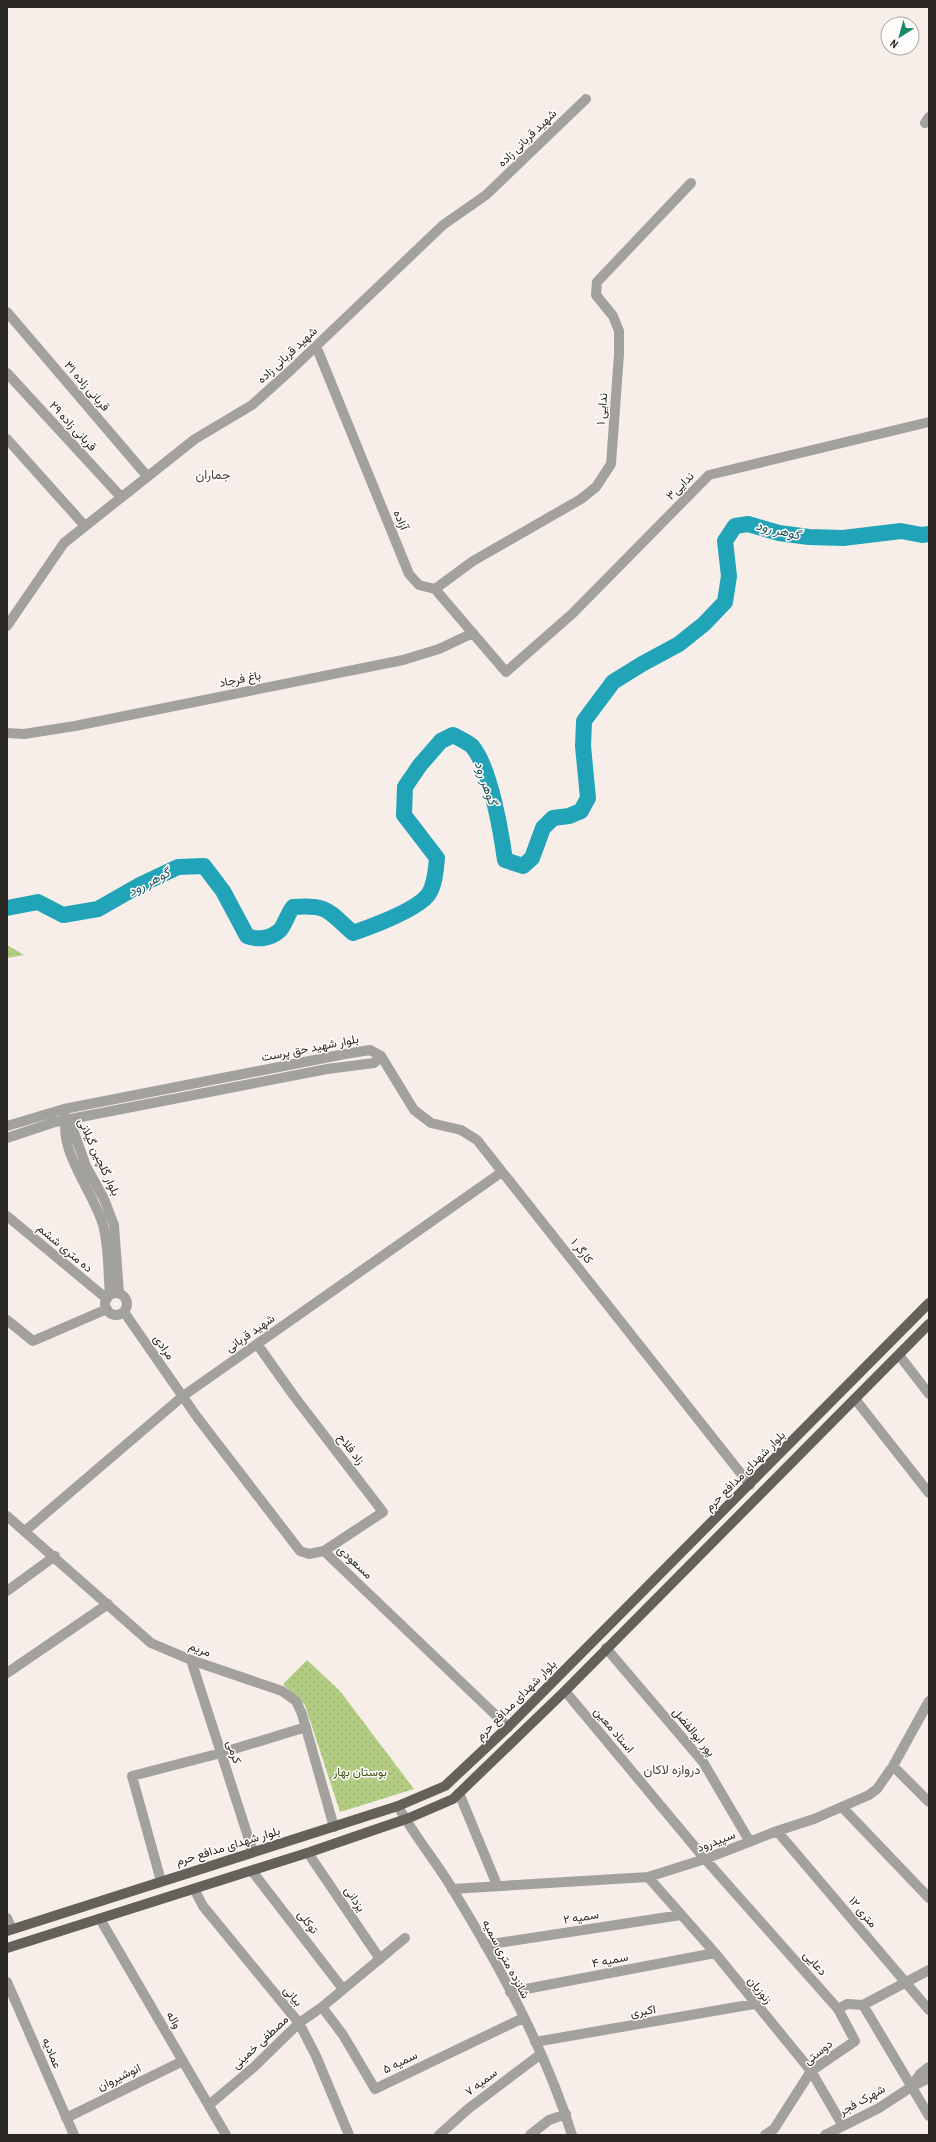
<svg xmlns="http://www.w3.org/2000/svg" width="936" height="2142" viewBox="0 0 936 2142" font-family="'Archivo Narrow',Vazirmatn,sans-serif">
  <style>
    .park { fill: url(#park-dots) }
    .lines { fill: none; stroke-linecap: round; stroke-linejoin: round }
    .river { stroke: #21a4b8; stroke-width: 16 }
    .minor { stroke: #a3a19d; stroke-width: 10 }
    .major { stroke: #63615a; stroke-width: 10 }
    .labels { text-anchor: middle; dominant-baseline: central; stroke-width: 3; stroke-linejoin: round; paint-order: stroke }
    .street-label { font-size: 12px; fill: #2b2725; stroke: #fffdfc }
    .park-label { font-size: 12px; fill: #3f4f17; stroke: #fffdfc }
    .neighbourhood-label { font-size: 13px; fill: #4d4541; stroke: #fffdfc }
    .water-label { font-size: 13px; font-style: italic; fill: #22545d; stroke: #fffdfc }
  </style>
  <defs>
    <pattern id="park-dots" width="8" height="8" patternUnits="userSpaceOnUse"><rect width="8" height="8" fill="#b2cc82"/><path d="M2 2h.1M6 6h.1" fill="none" stroke="#99af70" stroke-width="1.8" stroke-linecap="round"/></pattern>
  </defs>
  <rect width="100%" height="100%" fill="#f8eee9"/>
  <path class="park" d="M7,945L24,955L7,958Z
    M307,1660L340,1691L414,1789L340,1812L305,1705L283,1684Z"/>
  <g class="lines">
    <path class="river" d="M7,908L38,902L63,915L98,909L140,885L178,867L204,866L223,891L247,936C257,940 270,939 279,931C284,927 288,913 293,907C328,904 328,911 353,933C373,926 416,910 428,895C435,885 436,869 437,858L404,815L405,787L420,765L441,741L453,735C459,738 467,742 472,746C490,767 501,831 505,860L523,866L532,858L543,828L553,818L569,816L581,811L588,798L583,746L584,721L613,682L642,664L679,644L704,624L725,602L729,576L725,541L735,526L748,524L779,533L809,537L843,538L901,531L922,535L929,534"/>
    <path class="minor" d="M925,123L929,117
      M7,312L147,476
      M316,346L409,574L419,585L435,589L506,672L572,614L709,475L929,422
      M7,373L121,497
      M7,439L85,526
      M435,589L473,561L581,499L596,487L611,464L619,354V331L613,316L596,295L597,282L691,183
      M7,626L64,543L195,439L252,405L291,370L443,225L486,195L586,99
      M7,733L24,734L75,726L403,660L439,649L473,633
      M381,1056L414,1110L431,1123L461,1130L477,1140L750,1485
      M65,1115L72,1127L86,1166L104,1199L114,1225L119,1293
      M66,1119C59,1152 94,1193 103,1225C109,1247 108,1273 110,1295
      M7,1126L64,1109L345,1054L370,1050L381,1056
      M7,1138L55,1122L327,1069L374,1063L381,1056
      M7,1216L107,1299
      M105 1304a11 11 0 1 1 22 0a11 11 0 1 1-22 0Z
      M124,1312L197,1417L300,1551L309,1554L324,1551L508,1727
      M7,1320L33,1341L107,1309
      M257,1344L294,1396L383,1512L324,1551
      M899,1355L929,1394
      M855,1399L929,1493
      M7,1516L151,1643L191,1660L282,1691L296,1701L302,1714L334,1827
      M25,1531L183,1396L502,1172
      M7,1591L55,1556
      M606,1648L703,1762L750,1842
      M191,1660L253,1852
      M7,1673L108,1604
      M565,1691L705,1859L838,2009L847,2004L863,2005L929,1970
      M893,1766L929,1802
      M459,1793L497,1885
      M398,1806C414,1836 436,1861 453,1890C500,1967 545,2049 572,2135
      M842,1807L929,1898
      M777,1831L929,2010
      M308,1853L380,1959
      M252,1871L343,1989
      M648,1877L715,1953L811,2071L843,2126
      M161,1881L132,1776L221,1753L306,1727
      M194,1889L203,1906L299,2023L316,2056L349,2135
      M452,1889L648,1877L705,1859L777,1831L814,1819L869,1795L877,1789L893,1766L929,1701
      M7,1918L12,1929
      M100,1919L226,2135
      M485,1945L681,1915
      M7,1982L74,2135
      M510,1992L715,1953
      M863,2005L929,2116
      M322,2007L343,2035L375,2089L523,2018
      M535,2042L754,2004
      M911,2087L920,2074L929,2067
      M209,2105L254,2067L299,2023L322,2007L405,1938
      M66,2118L183,2061
      M439,2135L468,2109L541,2054
      M530,2135L549,2120L566,2114
      M765,2135L774,2129L811,2071L855,2041L838,2009
      M825,2135L879,2108L911,2087L929,2078"/>
    <path class="major" d="M7,1931L398,1806L445,1786L508,1727L929,1303
      M7,1948L310,1852L409,1818L453,1799L565,1691L929,1324"/>
  </g>
  <g class="labels">
    <g class="street-label">
      <text transform="translate(527 138) rotate(-44)">شهید قربانی زاده</text>
      <text transform="translate(287 355) rotate(-43)">شهید قربانی زاده</text>
      <text transform="translate(87 386) rotate(49)">قربانی زاده ۳۱</text>
      <text transform="translate(602 409) rotate(-85)">ندایی ۱</text>
      <text transform="translate(73 426) rotate(47)">قربانی زاده ۲۹</text>
      <text transform="translate(680 486) rotate(-45)">ندایی۳</text>
      <text transform="translate(401 520) rotate(67)">آزاده</text>
      <text transform="translate(240 679) rotate(-11)">باغ فرجاد</text>
      <text transform="translate(310 1048) rotate(-11)">بلوار شهید حق پرست</text>
      <text transform="translate(99 1157) rotate(65)">بلوار گلچین گیلانی</text>
      <text transform="translate(65 1248) rotate(40)">ده متری ششم</text>
      <text transform="translate(582 1251) rotate(52)">کارگر ۱</text>
      <text transform="translate(250 1333) rotate(-35)">شهید قربانی</text>
      <text transform="translate(164 1347) rotate(55)">مرادی</text>
      <text transform="translate(351 1449) rotate(52)">زاد فلاح</text>
      <text transform="translate(745 1471) rotate(-45)">بلوار شهدای مدافع حرم</text>
      <text transform="translate(355 1562) rotate(43)">مسعودی</text>
      <text transform="translate(200 1649) rotate(21)">مریم</text>
      <text transform="translate(516 1700) rotate(-45)">بلوار شهدای مدافع حرم</text>
      <text transform="translate(614 1730) rotate(50)">استاد معین</text>
      <text transform="translate(694 1732) rotate(50)">پور ابوالفضل</text>
      <text transform="translate(234 1752) rotate(72)">کرمی</text>
      <text transform="translate(716 1841) rotate(-21)">سپیدرود</text>
      <text transform="translate(228 1846) rotate(-17)">بلوار شهدای مدافع حرم</text>
      <text transform="translate(355 1899) rotate(56)">یزدانی</text>
      <text transform="translate(863 1912) rotate(50)">۱۲ متری</text>
      <text transform="translate(581 1917) rotate(-9)">سمیه ۲</text>
      <text transform="translate(308 1922) rotate(53)">توکلی</text>
      <text transform="translate(506 1959) rotate(62)">شانزده متری سمیه</text>
      <text transform="translate(610 1960) rotate(-11)">سمیه ۴</text>
      <text transform="translate(815 1963) rotate(48)">دعایی</text>
      <text transform="translate(760 1990) rotate(51)">زنوزیان</text>
      <text transform="translate(293 1996) rotate(49)">بیانی</text>
      <text transform="translate(643 2011) rotate(-9)">اکبری</text>
      <text transform="translate(174 2020) rotate(60)">واله</text>
      <text transform="translate(260 2042) rotate(-43)">مصطفی خمینی</text>
      <text transform="translate(818 2052) rotate(-38)">دوستی</text>
      <text transform="translate(52 2053) rotate(67)">عمادیه</text>
      <text transform="translate(400 2062) rotate(-26)">سمیه ۵</text>
      <text transform="translate(119 2077) rotate(-26)">انوشیروان</text>
      <text transform="translate(481 2082) rotate(-37)">سمیه ۷</text>
      <text transform="translate(862 2100) rotate(-29)">شهرک فجر</text>
    </g>
    <g class="park-label">
      <text x="360" y="1772">بوستان بهار</text>
    </g>
    <g class="neighbourhood-label">
      <text x="213" y="474">جماران</text>
      <text x="672" y="1769">دروازه لاکان</text>
    </g>
    <g class="water-label">
      <text transform="translate(778 530) rotate(13)">گوهر رود</text>
      <text transform="translate(486 783) rotate(71)">گوهر رود</text>
      <text transform="translate(149 882) rotate(-28)">گوهر رود</text>
    </g>
  </g>
  <rect width="936" height="2142" fill="none" stroke="#2b2725" stroke-width="16"/>
  <g transform="translate(900 36) rotate(217)"><circle r="19" fill="#fffdfc" stroke="#aaa7a6"/>
  <path d="M0-3L7 15L0 10L-7 15Z" fill="#198866"/>
  <text y="-6" font-size="11" font-weight="bold" text-anchor="middle" fill="#2b2725">N</text>
  </g>
</svg>
